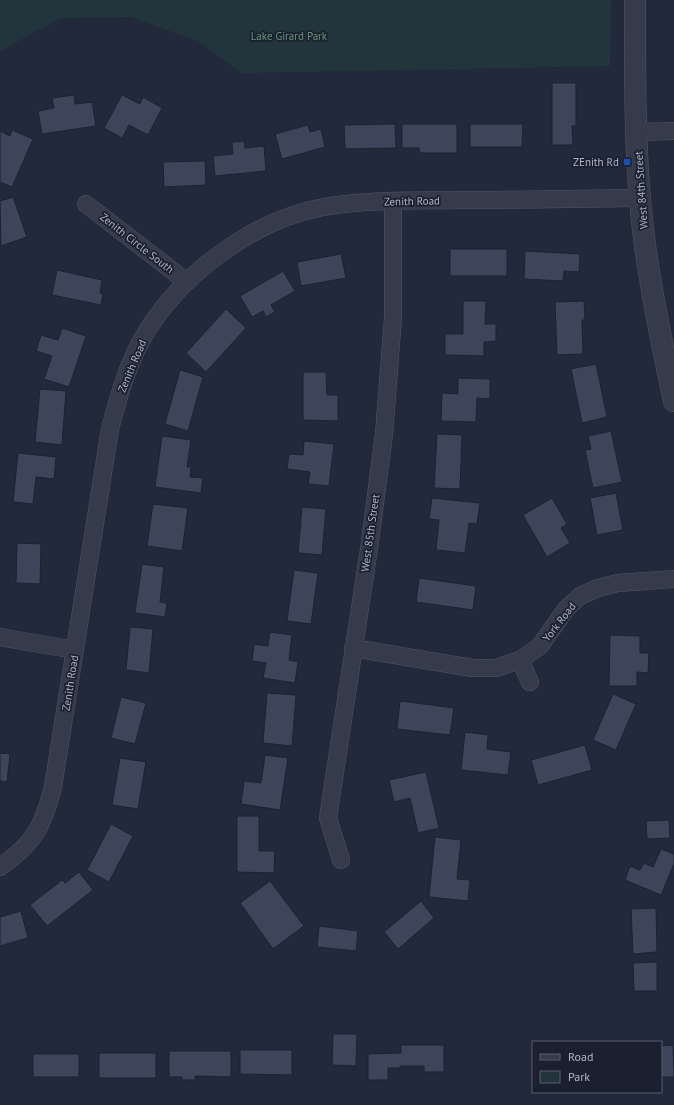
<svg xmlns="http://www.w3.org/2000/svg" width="674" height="1105" viewBox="0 0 674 1105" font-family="'PT Sans',sans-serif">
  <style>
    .green { fill: #23353c }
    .building { fill: #3d455b; stroke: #1d2232 }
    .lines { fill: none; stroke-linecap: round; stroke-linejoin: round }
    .minor-casing { stroke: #505666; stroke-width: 18 }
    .tertiary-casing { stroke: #505666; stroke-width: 22 }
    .minor { stroke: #353b4b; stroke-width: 17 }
    .tertiary { stroke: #353b4b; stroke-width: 21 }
    .transit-dot { fill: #1a4fb4; stroke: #1b2030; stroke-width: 1.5 }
    .labels { text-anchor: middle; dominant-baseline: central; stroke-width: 3.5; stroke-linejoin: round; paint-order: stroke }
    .park-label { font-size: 11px; fill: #679879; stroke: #1b2030 }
    .poi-label { font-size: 11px; fill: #b0b6c7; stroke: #1b2030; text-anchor: end }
    .street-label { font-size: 11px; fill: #b0b6c7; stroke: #1b2030 }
  </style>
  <rect width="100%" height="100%" fill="#21293b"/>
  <path class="green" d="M0,0H611L610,66L241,73L198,41L130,17L61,18L0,51Z"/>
  <path class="building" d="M552,83H576V126H572L573,145H552Z
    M74,95L75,104L92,102L96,126L42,134L38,111L54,108L52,98Z
    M122,95L140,104L143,97L162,108L148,135L129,125L122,138L104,128Z
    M395,124L396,148L345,149L344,125Z
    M402,124H457V153H420L419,148H402Z
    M470,124H523L522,147H470Z
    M308,125L310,132L321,129L325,147L282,159L275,134Z
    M12,130L33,139L12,187L0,182V131L10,136Z
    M244,141L245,148L264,146L266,171L215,176L213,156L233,154L232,142Z
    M205,161L206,185L164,187L163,162Z
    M13,197L27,237L1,246L0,201Z
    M450,249H507V276H450Z
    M525,251L580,254L579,272L564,271L563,281L524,279Z
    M341,254L346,278L301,286L297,262Z
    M57,270L102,280L100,293L103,294L101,305L52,295Z
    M283,271L295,291L271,305L275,312L266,317L263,311L252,317L240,296Z
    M463,301H486L485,324H496V341L484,342V356L445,355V334H463Z
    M584,301L585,320H582L583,354L557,355L555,302Z
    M226,309L246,328L206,372L186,353Z
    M62,328L86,336L69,387L44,379L52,356L36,351L41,335L58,340Z
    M596,364L607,417L582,423L571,369Z
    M180,370L203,377L188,431L165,424Z
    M303,372H326L327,395H338V421L303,420Z
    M458,378L490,379V399L477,398L476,422L441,421L442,393L458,394Z
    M40,389L66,391L62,445L35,442Z
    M611,431L622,482L593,488L585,450L591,449L588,436Z
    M437,434L462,435L460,489L434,488Z
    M162,436L191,440L187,467H191L190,477L203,478L201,493L155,487Z
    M304,441L334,444L329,486L308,484L310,472L287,469L289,454L303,455Z
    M18,453L56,457L54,479L36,477L33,504L13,502Z
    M616,493L623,530L597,535L590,498Z
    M432,498L480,503L477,524L469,523L465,553L436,550L439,520L429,519Z
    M552,498L567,524L561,528L570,543L547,557L523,515Z
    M153,504L188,508L182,551L147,546Z
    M302,507L326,509L322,555L298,553Z
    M17,543L41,544L40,584L16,583Z
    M142,564L164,567L160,602L167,603L165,617L135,613Z
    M294,570L318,573L311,624L287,621Z
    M419,578L476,586L473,610L416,602Z
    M130,627L153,629L149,673L126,670Z
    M270,632L292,635L289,660L298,662L295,683L263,678L266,663L252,661L254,644L268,646Z
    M610,635L640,636V653H649L648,673L637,672V686H609Z
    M267,693L296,695L292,746L263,743Z
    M613,694L636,704L616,750L593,740Z
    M121,697L146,703L135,744L111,738Z
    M400,701L454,708L450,735L397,729Z
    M465,732L488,735L487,749L511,752L508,775L461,770Z
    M585,745L592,770L538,785L531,760Z
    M0,753L10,754L7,782L0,781V785Z
    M265,755L288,758L280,810L241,804L244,781L261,783Z
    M120,758L146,762L138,809L112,805Z
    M426,772L439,828L418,833L410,798L394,802L389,780Z
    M237,816H259V851H275L274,873L237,872Z
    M669,820L670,838L647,839L646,821Z
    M111,824L133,836L109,882L87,870Z
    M435,837L461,840L457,879L470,880L468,901L429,897Z
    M661,849L674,854V864L661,895L625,880L630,866L640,870L644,863L653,867Z
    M79,872L93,890L47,926L30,905L62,880L65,883Z
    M270,881L304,926L273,949L240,903Z
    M421,901L434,918L398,949L384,932Z
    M656,908L657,952L633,954L631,909Z
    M21,911L28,938L0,946V917Z
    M319,926L358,931L356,951L317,947Z
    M657,962V991H634L633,963Z
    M333,1034H357L356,1066L332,1065Z
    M401,1045H444V1072H424V1066H400V1068H388V1080H368V1054L401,1053Z
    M673,1045L674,1077H661V1046Z
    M240,1050H292V1075L240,1074Z
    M169,1051H231V1077L195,1076V1080H182V1077H169Z
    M99,1053H156V1078H99Z
    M33,1054H79V1077H33Z"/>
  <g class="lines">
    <g class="minor-casing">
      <path id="minor" d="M637,132L674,131
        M86,204L187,282
        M0,637L75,650
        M353,648L472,668H496L520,660L540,646L566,609L580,596L598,588L618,583L674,579
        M520,660L530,682
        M341,860L328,818L369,549L384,434L393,318V201
        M0,867C34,844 43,826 53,787L110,429C118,399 126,369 141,341C177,277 251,220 324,207C369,199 416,201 463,200C522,200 581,199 641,198"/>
    </g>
    <g class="tertiary-casing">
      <path id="tertiary" d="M635,0C635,81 634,165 645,245C652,298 663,349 674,401"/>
    </g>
    <use href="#minor" class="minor"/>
    <use href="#tertiary" class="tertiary"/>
  </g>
  <rect class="transit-dot" x="623" y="158" width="8" height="8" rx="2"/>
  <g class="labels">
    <g class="park-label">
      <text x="289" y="36">Lake Girard Park</text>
    </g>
    <g class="poi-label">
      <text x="619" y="162">ZEnith Rd</text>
    </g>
    <g class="street-label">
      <text transform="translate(641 190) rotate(-94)">West 84th Street</text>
      <text transform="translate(412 201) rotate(-1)">Zenith Road</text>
      <text transform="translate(137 243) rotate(38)">Zenith Circle South</text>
      <text transform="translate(132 366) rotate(-67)">Zenith Road</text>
      <text transform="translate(370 533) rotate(-82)">West 85th Street</text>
      <text transform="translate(559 622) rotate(-52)">York Road</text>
      <text transform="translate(70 683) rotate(-81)">Zenith Road</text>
    </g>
  </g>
  <rect x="532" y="1041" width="130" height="52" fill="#1b2030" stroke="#575c6c"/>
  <rect x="540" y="1054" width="20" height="6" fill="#353b4b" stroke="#575c6c"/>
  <text x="568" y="1061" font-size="12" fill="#b0b6c7">Road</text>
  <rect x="540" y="1071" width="20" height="12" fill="#23353c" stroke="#575c6c"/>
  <text x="568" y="1081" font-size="12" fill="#b0b6c7">Park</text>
</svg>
